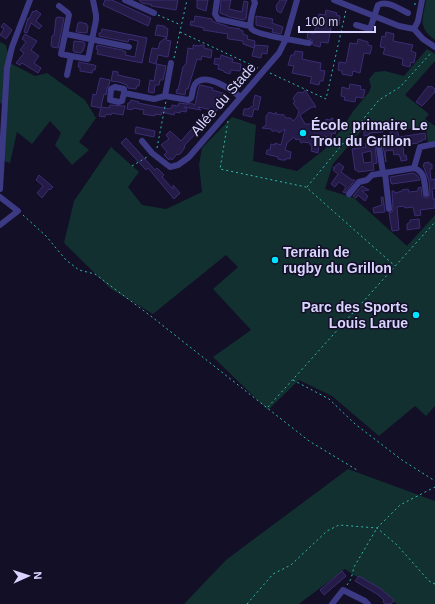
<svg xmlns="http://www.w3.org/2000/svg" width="435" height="604" viewBox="0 0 435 604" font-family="Arial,sans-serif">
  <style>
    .green { fill: #12302f }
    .building { fill: #241b47; stroke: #3b2d73; fill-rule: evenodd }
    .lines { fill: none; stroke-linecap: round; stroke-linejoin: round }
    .path { stroke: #2fb8b0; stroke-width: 1; stroke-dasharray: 2 3; stroke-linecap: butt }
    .minor { stroke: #3d3a85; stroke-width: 6 }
    .poi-dot { fill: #00e5ff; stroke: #130f26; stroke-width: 1.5 }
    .labels { text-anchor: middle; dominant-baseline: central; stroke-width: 3; stroke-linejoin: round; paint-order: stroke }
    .street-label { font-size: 14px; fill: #d9d4ff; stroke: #130f26 }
    .poi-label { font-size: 14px; font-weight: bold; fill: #d9d4ff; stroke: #130f26; text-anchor: start }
  </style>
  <rect width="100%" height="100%" fill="#130f26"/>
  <path class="green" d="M426,0H435V40C417,27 423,18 426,0Z
    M0,42L6,45L10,63L35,76L47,73L85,100L96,118L79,142L89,150L72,165L55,145L61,133L50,121L32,144L17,132L10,163L4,161L7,107L0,103Z
    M427,49L435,54V61L405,95L429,114L425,119L435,126V142L428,143L426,128L424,127L401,130L400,125L369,122L333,164L325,189L354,198L407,246L435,215V406L426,416L415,406L379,436L332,396L299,380L268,410L213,357L251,330L213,289L238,267L226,255L153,314L111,289L64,243L74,201L111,147L139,172L128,187L142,205L166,209L202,192L199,165L202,148L232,117L256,125L253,161L297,171L325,149L341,130L354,110L369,92L371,87L369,79L375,72L385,71L404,76Z
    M348,469L435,501V604H397L345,569L299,604H184L226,560Z"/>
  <path class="building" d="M105,0H112L151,18L148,26L103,5Z
    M139,0H178L176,10L151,6L152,5L142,3Z
    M197,0H208L206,11L197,8Z
    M221,0H231L229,9L242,12L244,1L248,2L246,19H245L244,20L230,17L220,13Z
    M280,0H287L281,13L277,11L276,6Z
    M36,10L41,14L36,21L42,26L39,29L31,23L27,33L24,32L28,18L29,19L33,11L34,12Z
    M326,10L337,13L336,15L340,16L339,25L332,23L328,43L321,42L320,47L313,45L312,40L307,38L308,32L314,34L319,14L325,15Z
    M195,16L212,19V21L217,23L227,26V27L240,29V30L243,31V34L248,36L247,39L255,41L254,48L243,44V41L229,39L227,38L228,34L203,30L204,28L190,25L191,21L194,22Z
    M256,16L273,19L272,23L283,27L281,34L272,32L273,29L256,25Z
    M58,17L64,18L58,48L52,47L51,45L52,36L54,35L56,18Z
    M80,22L87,24V26H88L87,33L76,32L78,23Z
    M4,23L12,30L6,39L0,35L4,29L1,27Z
    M157,25L164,26L168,29L167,37L155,35Z
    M102,29L147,38L142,63L97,54L98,50L96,49L97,45L122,50L126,52L125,55L135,57L138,41L129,39L128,42L99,36V33H101Z
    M386,32L394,34L393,41L413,45L411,51L416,53L414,63L411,62L410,67L402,65L403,59L383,54L385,48L380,47L382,36L385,37Z
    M25,34L37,41L31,50L39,56L34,63L41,68L38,73L22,63L20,65L16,63L24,53L20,50L26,42L22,39Z
    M167,37L166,40L171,41L168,57L158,55L156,64L149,62L152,48L158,49L160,42Z
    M358,39L368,42V45L372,46L370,54L364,53L360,73L353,71L352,76L342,74V71L338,70L339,62L346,63L350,43L357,44Z
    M74,41L84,42L85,44L83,51H82L81,53L74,52L73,50Z
    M193,45L200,46V45H204V48L212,50L211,58L202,56L201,60L197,59L188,89H186L185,95L176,93L177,89L178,90L183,67L186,64L188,48L193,49Z
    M255,45L268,46L267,54L262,53L261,58L252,56Z
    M295,51L303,52L302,59L321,63L320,70L325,71L323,81H320L319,85L310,83L312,77L292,73L294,66L288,65L291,55H294Z
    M221,55L233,59L232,62L241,64L240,71L231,70L230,74L224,72V71L218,69L219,65L214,64L215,58L220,59Z
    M79,62L94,65L96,66L95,70H93L92,73L80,71V67H78Z
    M157,64L166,66L163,80H160L159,85H155L154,93L148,92L150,80L154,81Z
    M113,71L118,72V75L140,80L139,86H137L136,89L128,88L127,85L119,82L111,81Z
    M100,78L110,80L109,85L107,88L106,95L104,94L101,107L109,108L110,105L125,106L123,115L112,113L111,115L106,114L105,117L99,116L101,108L91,106L93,94L96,95Z
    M350,84L361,86L360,89L365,90L363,98L356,97L355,102L344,100L345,97L341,96L342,87L349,89Z
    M200,85L213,88L212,90L226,94L224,104L219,103L217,111L198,107L201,110L184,107L187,109L186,112L181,111L180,113L175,112L174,115L162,112L161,115L155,114V116L143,114L144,110L133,108L132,110L127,109L128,103H130L131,100L139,102L138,103L169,109L170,108H172V105L178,106L179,103L187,104L191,103L195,105L199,86Z
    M428,86L430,87L431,86L435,89V92L422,106L416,102Z
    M305,90L316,107H312L300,115L305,124H311L314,128L315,122L323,123V122L326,123V119L329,120L333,118L330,127L339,129L336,131L335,134L332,133L330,142L326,136L324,143L319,146L318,153L311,151L312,146L310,145V143L303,142L301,143L299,139L296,140L294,137L287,143L285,150L291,152L290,159L287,158L286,160H282L278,159V157L266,154L267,150H270L271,144L275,145V143L281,145L285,129L279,133L278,131H272L271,129L262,128L266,125V116L269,112L274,114L276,112V114L282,115L283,114L286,118H291L293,121L297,117L299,111L293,103L295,102L293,98L298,92L303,93Z
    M255,95L261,97L258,110L254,109L252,117L243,115L244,109H248L254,105L253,103Z
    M205,114L210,118L206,124L204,122L200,129L184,146L185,147L181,153L178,155L177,154L172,160L170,158L169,160L164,155L167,152L161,145L169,139L166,135L170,131L181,141Z
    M379,124L380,126L382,125L383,132L369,133V135L364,136V131L368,130V127H370V126Z
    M136,127L155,131L154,137L135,133Z
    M391,129H397L399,137L425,133L426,139L422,140V141L418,142V143L403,145L404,156L406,155L407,160L401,161L400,156H399V154L394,155L393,150L385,151L386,162L383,146L381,143H378L375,146L377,163L373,164L374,170L358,172L357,170H355L352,149L366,147L365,143L390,140V132H392ZM371,151L372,162L364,163L362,153Z
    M126,138L155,170L157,168L164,175L162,177L173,189V185L180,193L174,199L148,168L146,170L121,143Z
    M429,162V164H432V169H430V171L431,180L435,179V188L432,189L433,199H435V208L420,210L421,215L415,216L413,207L405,208L404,206L397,207L399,230L392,231L389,213L392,212L393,209L392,191H394L395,193L402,191V190L408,189L409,192L418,191V188L421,187L422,196L425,198H428L430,194L429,181L423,165H424V163Z
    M339,163L344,167L341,172L352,180H355L345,193L343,192L346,187L339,182L335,187L331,184L338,174L333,170L335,168H333Z
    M413,173L417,175L420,180L392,184L391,183L390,177Z
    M39,175L53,187L50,190L49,189L42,198L37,193L43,186L36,180Z
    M362,186L369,190L362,191L368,196L365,201L358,195L356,198L353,196Z
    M381,197H383L385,212L374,213L373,208L382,205Z
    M419,219L420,228L407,230V224L410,222V220Z
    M342,571L346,576L324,595L320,590Z
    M359,576L381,589L394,600L391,604H386L383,602L384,600L377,594L355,581Z"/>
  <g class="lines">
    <path class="path" d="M415,5V0
      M158,15L181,25
      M180,32L258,68
      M174,58L187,0
      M270,73L326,99L346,10
      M228,121L220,169L306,187L395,266
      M157,148L166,101
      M132,166L147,157
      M307,187L379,100L400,87L432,52
      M23,215L46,236L66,260L79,270L95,274L152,317L309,441L357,470
      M293,380L329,399L355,424L402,460L435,481
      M268,407L435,222
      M347,585L351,579L354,567L377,528L400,505L435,487
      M247,604L273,574L291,565L327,531L339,525L377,528L397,545L429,581L435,584"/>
    <path class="minor" d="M125,0L154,13
      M217,0L215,14L218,19L250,26
      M254,0L255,3C253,8 249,24 251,28C254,35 300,41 309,43
      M334,0L399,26L414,29L423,39L435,47
      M59,6L68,13L69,15L61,54L71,56
      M356,25L370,29L378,5C387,0 399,9 408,13
      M414,29L418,21L422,0
      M66,34L129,47
      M67,75L71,56L88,59L96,20V15L93,0
      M124,93L122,101L119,102L110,100L111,89L115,87L124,89V93L154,99L165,96L188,100L191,98C193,94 192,87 196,83C206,72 232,90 240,97
      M165,96L171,63
      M142,141L152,153L170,167L178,165L189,157L279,53L286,39L297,0
      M379,147L383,173
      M385,173L389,209
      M0,189L7,68L12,47L30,0
      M349,194L359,182L367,180L372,175L414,168
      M426,194C424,183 426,172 414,168L420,147L435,144
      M0,197L18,211L0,225
      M332,604L343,590L365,601L368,604"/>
  </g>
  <g class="poi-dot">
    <circle cx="303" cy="133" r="4"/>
    <circle cx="275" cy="260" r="4"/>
    <circle cx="416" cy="315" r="4"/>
  </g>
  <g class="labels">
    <g class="street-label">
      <text transform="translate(223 99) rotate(-49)">Allée du Stade</text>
    </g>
    <g class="poi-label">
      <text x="311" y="125">École primaire Le<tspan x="311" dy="16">Trou du Grillon</tspan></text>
      <text x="283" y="252">Terrain de<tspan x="283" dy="16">rugby du Grillon</tspan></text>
      <text x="408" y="307" text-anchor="end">Parc des Sports<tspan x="408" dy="16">Louis Larue</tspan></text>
    </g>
  </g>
  <g transform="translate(28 576) rotate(87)" stroke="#130f26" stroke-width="3" paint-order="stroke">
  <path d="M0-3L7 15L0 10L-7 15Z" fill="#d9d4ff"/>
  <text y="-6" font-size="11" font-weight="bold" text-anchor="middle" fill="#d9d4ff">N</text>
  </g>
  <path d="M299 26v6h76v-6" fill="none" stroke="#d9d4ff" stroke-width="2"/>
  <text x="305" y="26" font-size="12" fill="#d9d4ff" stroke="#130f26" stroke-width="3" paint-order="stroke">100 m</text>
</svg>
